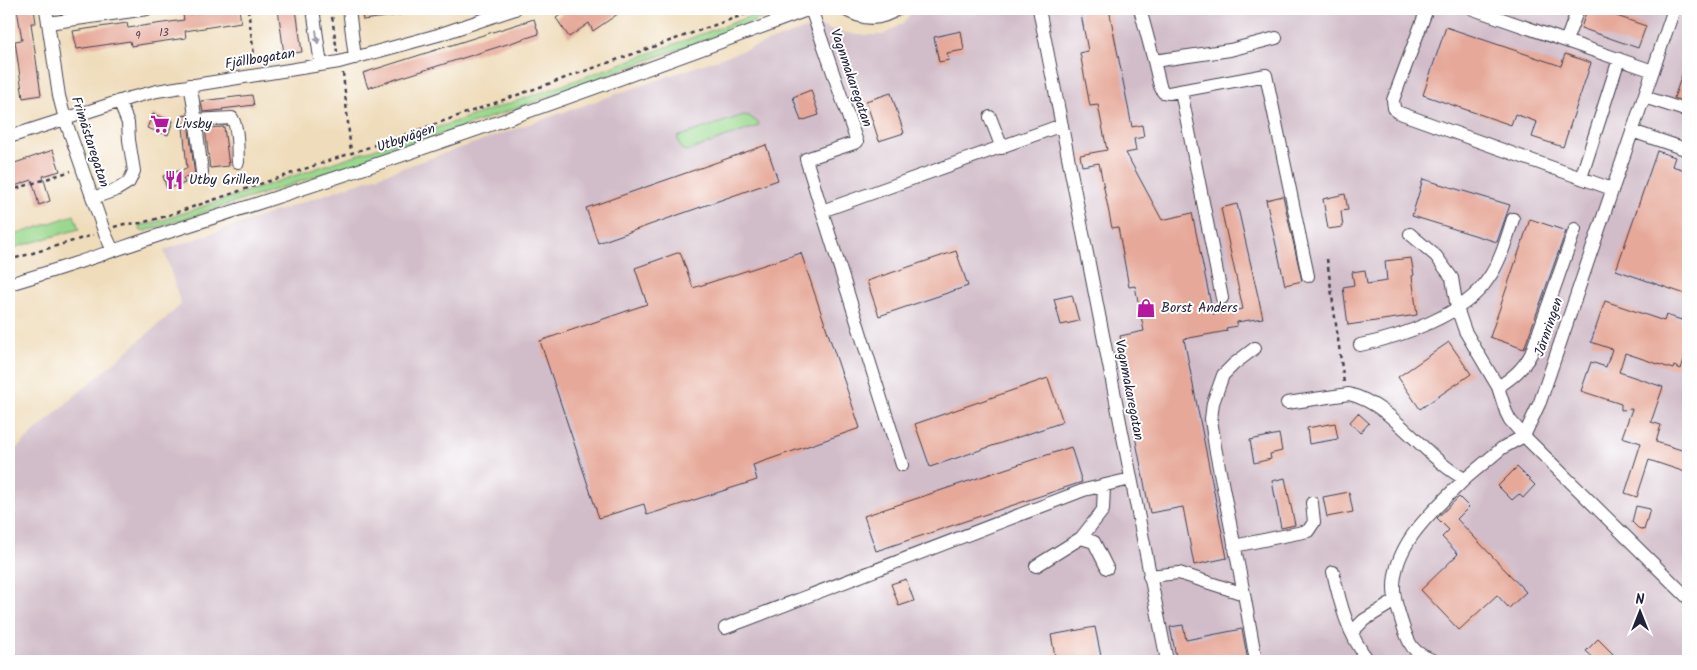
<svg xmlns="http://www.w3.org/2000/svg" width="1697" height="670" viewBox="0 0 1697 670" font-family="Kalam,sans-serif">
  <style>
    .industrial { fill: #d1bdc9 }
    .green { fill: #99d88d; stroke: #5e7d64 }
    .building { fill: #e6a898 }
    .lines { fill: none; stroke-linecap: round; stroke-linejoin: round }
    .minor-casing { stroke: #413e4e; stroke-width: 14 }
    .path { stroke: #413e4e; stroke-width: 2.5; stroke-dasharray: 4 4; stroke-linecap: butt }
    .minor { stroke: #fff; stroke-width: 12 }
    .oneway { fill: #9c9ca7 }
    .labels { text-anchor: middle; dominant-baseline: central; stroke-width: 4; stroke-linejoin: round; paint-order: stroke }
    .number-label { font-size: 11px; fill: #534452 }
    .street-label { font-size: 14px; fill: #22223b; stroke: #fff }
    .poi-label { font-size: 14px; fill: #22223b; stroke: #fff; text-anchor: start }
  </style>
  <rect width="100%" height="100%" fill="#fff"/>
  <filter id="ink" filterUnits="userSpaceOnUse"><feTurbulence type="fractalNoise" baseFrequency=".02" numOctaves="2"/><feDisplacementMap in="SourceGraphic" scale="10" xChannelSelector="R" yChannelSelector="G"/><feConvolveMatrix kernelMatrix="1 2 1 2 8 2 1 2 1" color-interpolation-filters="sRGB"/></filter>
  <filter id="wash" filterUnits="userSpaceOnUse"><feTurbulence type="fractalNoise" baseFrequency=".0096" numOctaves="4" result="noise"/><feDisplacementMap in="SourceGraphic" scale="20" xChannelSelector="R" yChannelSelector="G"/><feGaussianBlur stdDeviation="1.12" result="paint"/><feColorMatrix in="noise" values="0 0 0 0 0 0 0 0 0 0 0 0 0 0 0 0 0 1.4 0 .05"/><feComposite in="paint" operator="in"/></filter>
  <g filter="url(#wash)">
    <rect width="100%" height="100%" fill="#efdcba"/>
    <path class="industrial" d="M912,9H1688V661H9V455L69,401L181,305L164,250L817,25L834,31L857,35H883L903,23L912,12Z"/>
    <path class="green" d="M770,9H785C722,35 657,56 594,80C446,135 295,184 145,231H141L139,225L154,223L552,89Z
      M744,115L749,116L759,123L758,126L687,151L681,149L677,137Z
      M74,215L79,229L9,249V237Z"/>
    <g id="blocks">
      <path class="building" d="M17,9H34L36,23H31L41,95L23,98L15,41L22,40Z
        M224,9H239L241,22L185,31L186,38L131,46L130,41L77,49L73,31L127,23L128,28L184,20L183,15Z
        M278,9H296L302,52L284,54Z
        M361,9H400V15L363,20Z
        M569,9H625L593,31L589,23L569,37L556,18Z
        M1080,9H1109L1132,127L1142,125L1144,137L1134,139L1136,151L1126,153L1162,220L1192,213L1213,314L1243,309L1221,208L1237,204L1263,318L1237,322V326L1226,328L1227,331L1184,339L1227,558L1194,565L1183,507L1150,513L1133,426L1138,425L1120,336L1144,331L1135,286L1129,287L1118,227L1112,228L1099,163L1082,166L1080,155L1107,150L1098,105L1090,106L1080,53L1088,51Z
        M1587,9H1606L1605,12L1646,26L1638,48L1581,28Z
        M534,19L539,34L368,88L363,73Z
        M1446,27L1561,66L1565,54L1591,63L1563,147L1532,137L1537,122L1515,114L1511,125L1423,95Z
        M961,31L964,50L947,53L949,60L939,62L934,37Z
        M1686,63H1688V103L1674,98Z
        M811,90L819,115L801,121L793,97Z
        M891,93L904,133L879,141L866,101Z
        M252,95L254,105L222,109L223,110L203,112L201,101Z
        M153,114L173,121L168,135L147,128Z
        M187,115L195,176L183,178L185,183L167,189L163,176L187,168L182,116Z
        M224,127L229,166L210,168L205,128Z
        M766,145L778,180L598,243L586,208Z
        M53,150L60,171L43,176L50,201L39,205L32,180L9,188V165Z
        M1657,151L1675,157L1672,166L1688,171V295L1616,270Z
        M1423,179L1510,205L1497,242L1412,216Z
        M1345,194L1348,210L1341,211L1343,227L1328,229L1323,199Z
        M1283,196L1302,281L1285,285L1266,200Z
        M1530,219L1566,231L1524,349L1490,337Z
        M956,251L968,286L879,316L867,281Z
        M680,252L693,288L801,253L860,428L753,465L757,480L647,515L644,504L599,518L540,341L647,304L635,268Z
        M1411,258L1414,275L1412,276L1417,315L1348,325L1343,287L1354,285L1352,272L1365,270L1367,284L1387,281L1385,261Z
        M1072,295L1079,321L1061,325L1054,299Z
        M1605,301L1664,321L1666,315L1688,322V347L1681,369L1674,366L1673,369L1625,353L1619,372L1663,387L1651,422L1661,425L1656,442L1688,452V473L1649,460L1637,497L1625,493L1641,443L1622,437L1632,409L1621,410V404L1581,391L1591,362L1606,367L1612,349L1591,342Z
        M1449,342L1471,374L1420,409L1398,377Z
        M1048,378L1063,422L930,467L915,424Z
        M1358,413L1369,423L1360,433L1350,422Z
        M1335,423L1338,439L1309,444L1307,428Z
        M1279,434L1282,451L1270,454L1271,459L1254,463L1250,440Z
        M1071,447L1082,482L876,551L864,516Z
        M1517,467L1535,485L1523,498L1519,494L1512,500L1498,486Z
        M1285,478L1295,525L1281,528L1272,481Z
        M1349,492L1353,512L1327,517L1323,497Z
        M1459,497L1469,507L1457,519L1526,592L1509,608L1497,595L1459,630L1421,590L1458,554L1442,537L1449,530L1437,518Z
        M1636,506L1650,509L1644,530L1638,528L1632,522Z
        M906,579L914,601L899,606L891,584Z
        M1183,625L1186,640L1242,629L1248,661H1177L1170,627Z
        M1095,627L1102,661H1056L1051,635Z
        M1598,639L1620,661H1597L1586,651Z"/>
    </g>
  </g>
  <g filter="url(#ink)">
    <use href="#blocks" fill-opacity="0" stroke="#413e4e" stroke-width="1"/>
    <g class="lines">
      <g class="minor-casing">
        <path id="minor" d="M46,9L59,96L65,119L104,231L113,251
          M313,9L321,65
          M349,9L355,58
          M811,9L857,142L806,159L822,211L1062,125
          M844,9C862,20 879,22 897,9
          M1039,9L1167,661
          M1140,9L1154,61L1230,50L1276,38
          M1427,9L1393,100L1394,108L1397,112L1612,189
          M1473,9L1653,71
          M1674,9L1540,402L1524,436L1688,598
          M48,23L147,9
          M1566,41L1578,9
          M1154,61L1160,86L1163,92L1169,93L1266,75L1308,276
          M190,85L193,101L202,172
          M1181,91L1222,298
          M1644,97L1688,111
          M990,117L1002,148
          M196,120L232,118C239,129 237,150 238,162
          M1632,131L1688,150
          M9,137L130,98L157,91L339,62L438,35L515,9
          M1581,178L1619,59
          M93,198L116,190L129,182L134,171L129,140L128,123L119,101
          M822,211L902,465
          M9,284C69,267 128,245 187,226C397,160 604,86 810,9
          M1360,345C1400,337 1465,315 1488,279C1501,261 1506,240 1513,219
          M1498,387C1512,378 1523,369 1531,354L1575,229
          M1287,403L1349,394C1394,405 1424,458 1465,479L1502,448L1524,436L1510,420L1506,412L1498,387L1465,331L1457,308L1452,278L1436,256L1410,234
          M1081,538L1094,542L1107,568
          M1234,546L1308,531L1314,522L1312,503
          M1036,566L1081,538L1103,510L1104,486
          M1333,572C1340,603 1348,636 1369,661
          M1149,576L1179,573L1244,594L1256,661
          M1244,594L1215,447L1211,419L1213,403L1223,375L1234,364L1255,348
          M725,628L1084,490L1131,479
          M1352,632L1364,620L1395,601
          M1435,661C1412,653 1409,645 1402,623C1399,612 1394,601 1394,589C1393,543 1435,509 1465,479"/>
      </g>
      <path class="path" d="M248,9L255,63
        M331,9L337,52
        M343,73L351,153
        M9,191L71,171
        M114,227L124,224L141,223L163,217L393,139L760,9
        M1327,259L1344,383
        M9,262L16,258L93,235"/>
      <use href="#minor" class="minor"/>
    </g>
    <defs><path id="oneway-solid" d="M-6-.8H1V-3.2L6.5 0L1 3.2V.8H-6Z" transform="scale(1.25)"/></defs>
    <use class="oneway" href="#oneway-solid" transform="translate(317 37) rotate(82)"/>
  </g>
  <defs>
    <g id="supermarket-bare" transform="scale(1.5)"><path d="M-6-5.5h2.5l.6 2H6L4.5 2H-2.5L-4.4-4H-6ZM-1.5 3.2a1.3 1.3 0 1 0 .1 0ZM3 3.2a1.3 1.3 0 1 0 .1 0Z" fill="#b5179e" stroke="#fff" stroke-width="2.5" paint-order="stroke"/></g>
    <g id="restaurant-bare" transform="scale(1.5)"><path d="M-5-6h1v4h1v-4h1v4h1v-4h1v5L-1.5 .5V6h-2V.5L-5-1ZM5-6V6H3V1.5H1.5Q1.5-4 5-6Z" fill="#b5179e" stroke="#fff" stroke-width="2.5" paint-order="stroke"/></g>
    <g id="shop-bare" transform="scale(1.5)"><path d="M-5-2.5h2.3a2.7 3.5 0 0 1 5.4 0H5L5.5 6h-11ZM-1.5-2.5h3a1.5 2.3 0 0 0-3 0Z" fill="#b5179e" stroke="#fff" stroke-width="2.5" paint-order="stroke"/></g>
  </defs>
  <g fill-rule="evenodd">
    <use href="#supermarket-bare" x="160" y="124"/>
    <use href="#restaurant-bare" x="174" y="180"/>
    <use href="#shop-bare" x="1146" y="308"/>
  </g>
  <g class="labels">
    <g class="number-label">
      <text x="164" y="33">13</text>
      <text x="138" y="36">9</text>
    </g>
    <g class="street-label">
      <text transform="translate(260 59) rotate(-9)">Fjällbogatan</text>
      <text transform="translate(851 78) rotate(71)">Vagnmakaregatan</text>
      <text transform="translate(406 138) rotate(-19)">Utbyvägen</text>
      <text transform="translate(90 142) rotate(72)">Frimästaregatan</text>
      <text transform="translate(1549 327) rotate(-71)">Järnringen</text>
      <text transform="translate(1129 390) rotate(79)">Vagnmakaregatan</text>
    </g>
    <g class="poi-label">
      <text x="175" y="124">Livsby</text>
      <text x="189" y="180">Utby Grillen</text>
      <text x="1161" y="308">Borst Anders</text>
    </g>
  </g>
  <rect width="1697" height="670" fill="none" stroke="#fff" stroke-width="30"/>
  <g transform="translate(1640 612)" stroke="#ffffff" stroke-width="4" paint-order="stroke">
  <path d="M0-4L9 19L0 12L-9 19Z" fill="#22223b"/>
  <text y="-8" font-size="14" font-weight="bold" text-anchor="middle" fill="#22223b">N</text>
  </g>
</svg>
